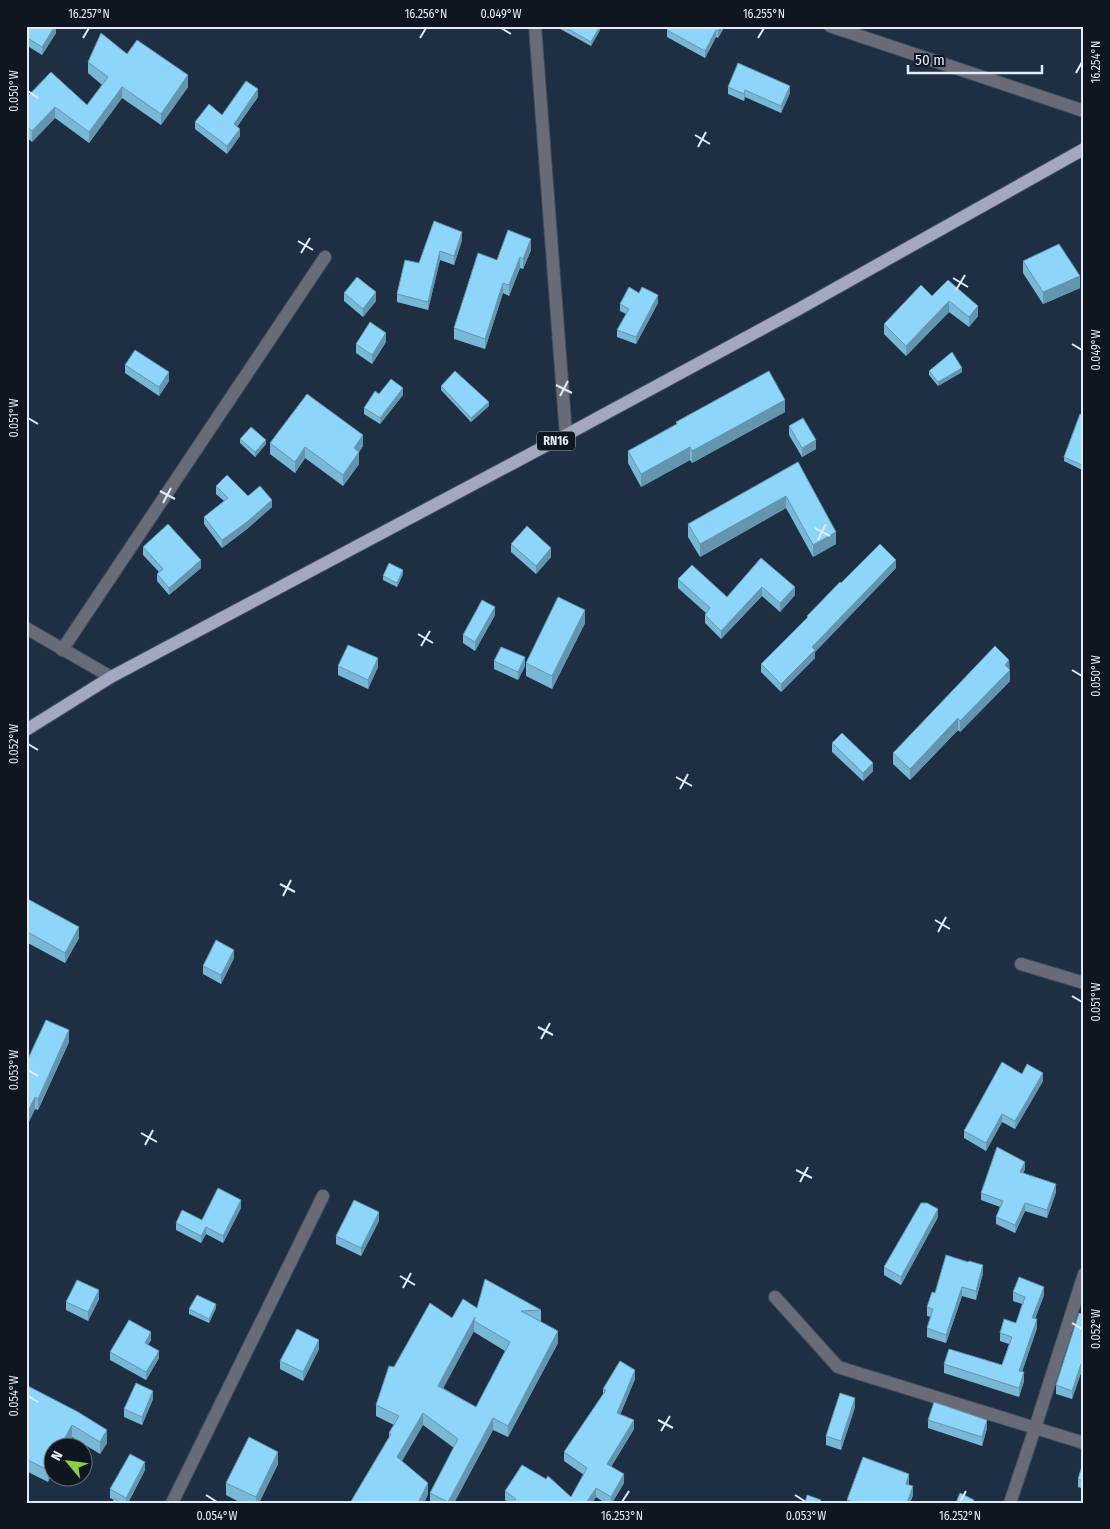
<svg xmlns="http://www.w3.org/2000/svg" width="1110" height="1529" viewBox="0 0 1110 1529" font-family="'Fira Sans Condensed',sans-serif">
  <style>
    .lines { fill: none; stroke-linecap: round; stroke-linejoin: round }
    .street-casing { stroke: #3e4d60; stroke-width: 14 }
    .primary-casing { stroke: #3e4d60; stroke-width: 14 }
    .street { stroke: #696b77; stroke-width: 12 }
    .primary { stroke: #a4a7c0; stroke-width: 12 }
    .wall { fill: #79b7d6; fill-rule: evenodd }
    .shaded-wall { fill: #6395ae }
    .building { fill: #8dd5f9; stroke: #6395ae; fill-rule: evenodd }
    .ticks { fill: none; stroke: #e2ecf9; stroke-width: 2 }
    .labels { text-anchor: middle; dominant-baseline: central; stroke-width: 5; stroke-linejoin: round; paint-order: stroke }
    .shield { fill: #0f1620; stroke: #a3acb8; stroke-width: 1 }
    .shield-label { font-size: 12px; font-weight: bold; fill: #e2ecf9 }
    .neatline { fill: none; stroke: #e2ecf9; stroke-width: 2 }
    .ticks-label { font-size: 12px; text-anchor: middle; fill: #e2ecf9 }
  </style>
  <rect width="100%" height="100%" fill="#1f2f43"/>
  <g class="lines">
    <g class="street-casing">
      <path id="street" d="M535,26L566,435
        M830,26L1084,111
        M26,628L111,677
        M62,650L325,257
        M1021,964L1084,983
        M775,1297L838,1367L1084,1443
        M172,1503L323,1196
        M1010,1503L1035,1428L1084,1274"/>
    </g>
    <g class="primary-casing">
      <path id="primary" d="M26,730L111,677L566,435L797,310L1084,149"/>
    </g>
    <use href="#street" class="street"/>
    <use href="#primary" class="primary"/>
  </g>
  <path class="wall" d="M26,26H56V33L42,55L26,45Z
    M555,26H600V30L591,46Z
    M669,26H725L718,38L716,37L705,58L667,37V30Z
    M127,54L188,87L161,125L122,98L89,143L55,118L32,142L26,137V98L87,105L102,85L88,73V62Z
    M728,87L790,93L781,113L745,97L744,101L728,94Z
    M258,97L237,127L240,136L227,154L195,129V122L222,115Z
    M434,221L462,240L454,265L440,260L428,310L397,302V294L419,263Z
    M531,250L523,269L520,268L509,296L503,293L485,349L454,339V328L497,260Z
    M1023,261L1080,288L1043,304L1023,273Z
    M948,280L978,316L969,327L949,312L906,356L884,334V324L932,296Z
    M344,293L376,301L363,317L344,301Z
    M639,293L658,303L636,344L617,337V330L626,314L620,311V304Z
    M386,342L372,364L356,353V344Z
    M125,365L169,381L159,396L125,373Z
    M929,371L962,372L938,386L929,375Z
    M441,386L489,406L471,422L441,390Z
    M379,394L403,395L380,424L364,414V408Z
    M785,412L692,463L690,460L641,487L628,463V451L676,424V422Z
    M1084,416V471L1064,461V457Z
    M789,426L816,449L802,457L789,435Z
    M240,439L266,444L255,457L240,443Z
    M270,443L363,446L359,452V464L343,486L305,458L295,473L270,454Z
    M798,462L836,544L813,557L786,508L700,557L688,537V524Z
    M216,486L272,507L247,529L222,548L204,524V517L224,501L216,494Z
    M511,544L551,557L536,574L511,552Z
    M143,547L201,568L169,595L157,581V574L159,572L143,555Z
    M761,558L795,595L780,612L762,596L721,639L705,623V615L706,613L678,588V579L727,597Z
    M896,568L815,652V658L781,692L761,672V664L807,619V616L841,583Z
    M403,574L397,587L383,580V576Z
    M495,615L475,651L463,643V635Z
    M585,623L552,689L526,676V663Z
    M1009,660L1010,681L960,732L958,730L910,780L893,764V753Z
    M494,661L525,666L518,680L494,669Z
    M338,666L378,667L368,689L338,675Z
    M832,743L873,771L863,781L832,752Z
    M26,898L79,938L65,963L26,942Z
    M234,958L221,984L203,974V966Z
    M69,1042L38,1110L35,1109L26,1128V1063Z
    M1084,1044V1057L1082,1056V1048Z
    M1022,1074L1043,1081L1015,1129L1002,1122L986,1151L964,1138V1131Z
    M1025,1169L1023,1174L1056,1192L1047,1218L1025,1211L1015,1233L996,1224V1217L1000,1207L981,1200V1193Z
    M241,1208L223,1243L206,1234L201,1243L176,1230V1223L202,1220Z
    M938,1217L901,1285L884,1275V1267Z
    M379,1221L361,1256L336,1244V1236Z
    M983,1273L976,1300L962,1296L946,1343L927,1337V1328L931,1317L927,1316V1307L935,1293Z
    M1013,1292L1044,1295L1035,1319L1037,1328L1022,1372L1024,1381L1019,1397L944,1373V1364L1002,1365L1009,1344L1000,1341V1333L1016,1323L1022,1304L1013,1301Z
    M99,1299L88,1321L66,1310V1302Z
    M216,1308L209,1323L189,1314V1309Z
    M477,1308L541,1310V1322L558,1343L508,1437L493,1430L454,1503H430V1493L454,1448L423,1425L402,1461L428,1494L424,1503L389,1438V1433L394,1425L376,1416V1405L394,1367L452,1318ZM474,1331V1332L505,1351L476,1407L443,1388Z
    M1084,1315V1364L1072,1399L1056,1394V1385Z
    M151,1340L148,1345L159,1358L146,1380L110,1360V1352Z
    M319,1349L303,1381L280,1369V1361Z
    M635,1379L620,1415L634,1429L611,1467L624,1483L612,1503H605L596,1497L592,1503H509L505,1500V1491L571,1497L584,1475L564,1461V1452L603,1394V1389Z
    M26,1385L107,1443L100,1454L72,1437L52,1446V1473L48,1482L26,1471Z
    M153,1399L142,1425L124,1417V1409Z
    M855,1407L841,1450L826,1445V1436Z
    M928,1420L987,1428L982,1446L928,1428Z
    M1084,1460V1489L1078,1487V1479Z
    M278,1464L259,1503H241L226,1495V1483Z
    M145,1470L128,1503H113L114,1500L110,1498V1489Z
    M909,1483L908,1485L913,1495L910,1503H847V1500Z"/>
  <path class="shaded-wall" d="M55,26H56V33L42,55V47Z
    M600,26V30L591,46V42Z
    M720,26H725L718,38V31Z
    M716,30V37L705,58V51Z
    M188,75V87L161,125V114Z
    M790,86V93L781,113V106Z
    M122,87V98L89,143V132Z
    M258,89V97L234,131V124Z
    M745,90V97L744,101V94Z
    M55,107V118L32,142V131Z
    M240,129V136L227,154V146Z
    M462,232V240L454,265V256Z
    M531,239V250L523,269V259Z
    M440,251V260L428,310V302Z
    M520,257V268L509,296V285Z
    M1080,276V288L1043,304V292Z
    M503,283V293L485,349V339Z
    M376,292V301L363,317V309Z
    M658,295V303L636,344V337Z
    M949,301V312L906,356V346Z
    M978,306V316L969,327V317Z
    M386,333V342L372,364V355Z
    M962,368V372L938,386V382Z
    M169,372V381L159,396V387Z
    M403,388V395L380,424V418Z
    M785,400V412L692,463V451Z
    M489,402V406L471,422V418Z
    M363,435V446L359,452V464L343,486V475L354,448Z
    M266,440V444L255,457V452Z
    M816,440V449L802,457V448Z
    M305,447V458L295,473V462Z
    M690,447V460L641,487V474Z
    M786,496V508L700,557V544Z
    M272,500V507L247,529L222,548V540Z
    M836,532V544L813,557V545Z
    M551,548V557L536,574V566Z
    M201,560V568L169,595V588Z
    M896,560V568L815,652V658L781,692V684L812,647Z
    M403,570V574L397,587V583Z
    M762,587V596L721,639V631Z
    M795,587V595L780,612V603Z
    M495,607V615L475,651V642Z
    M585,610V623L552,689V676Z
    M525,657V666L518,680V672Z
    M378,658V667L368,689V680Z
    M1009,660L1010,681L960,732V721L1005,665Z
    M958,718V730L910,780V769Z
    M873,763V771L863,781V773Z
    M79,927V938L65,963V953Z
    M234,950V958L221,984V975Z
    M69,1030V1042L38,1110V1099Z
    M1043,1073V1081L1015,1129V1121Z
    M35,1097V1109L26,1128V1116Z
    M1002,1114V1122L986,1151V1143Z
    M1025,1162V1169L1020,1180V1172Z
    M1056,1184V1192L1047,1218V1210Z
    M241,1200V1208L223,1243V1236Z
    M1025,1203V1211L1015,1233V1225Z
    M938,1209V1217L901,1285V1277Z
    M379,1212V1221L361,1256V1248Z
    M206,1227V1234L201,1243V1236Z
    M983,1265V1273L976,1300V1291Z
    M962,1287V1296L946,1343V1335Z
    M1044,1287V1295L1032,1326V1318Z
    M99,1290V1299L88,1321V1312Z
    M216,1304V1308L209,1323V1319Z
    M475,1317L474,1321V1331L438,1398V1386Z
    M1037,1319V1328L1019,1379V1371Z
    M558,1331V1343L508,1437V1426Z
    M151,1332V1340L145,1350V1343Z
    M319,1340V1349L303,1381V1372Z
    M159,1351V1358L146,1380V1372Z
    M1084,1355V1364L1072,1399V1391Z
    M635,1370V1379L617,1422V1413Z
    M1024,1372V1381L1019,1397V1388Z
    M153,1391V1399L142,1425V1417Z
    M855,1398V1407L841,1450V1441Z
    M423,1413V1425L397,1469V1457Z
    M493,1418V1430L454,1503H448Z
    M634,1420V1429L607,1473V1464Z
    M987,1420V1428L982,1446V1437Z
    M72,1425V1437L67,1446H60Z
    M107,1430V1443L100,1454V1442Z
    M278,1452V1464L259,1503H256V1497Z
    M52,1461V1473L48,1482V1470Z
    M145,1462V1470L128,1503H126V1498Z
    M624,1474V1483L612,1503H611V1497Z
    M909,1474V1483L906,1492V1484Z
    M428,1483V1494L424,1503H418Z
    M913,1486V1495L910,1503H907Z
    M596,1488V1497L592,1503H586Z"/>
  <path class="building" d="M26,26H55L42,47L26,37Z
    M563,26H600L591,42Z
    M669,26H720L718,31L716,30L705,51L667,30Z
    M101,33L127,54L137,40L188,75L161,114L122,87L89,132L55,107L32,131L26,125V98L51,72L87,105L108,77L88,62Z
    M738,63L790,86L781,106L745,90L744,94L728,87Z
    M246,81L258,89L234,124L240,129L227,146L195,122L209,104L222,115Z
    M434,221L462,232L454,256L440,251L428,302L397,294L405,260L419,263Z
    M508,230L531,239L523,259L520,257L509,285L503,283L485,339L454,328L478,253L497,260Z
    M1059,244L1080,276L1043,292L1023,261Z
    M357,277L376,292L363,309L344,293Z
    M948,280L978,306L969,317L949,301L906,346L884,324L921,285L932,296Z
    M629,287L639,293L642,287L658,295L636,337L617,330L629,309L620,304Z
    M370,322L386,333L372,355L356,344Z
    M135,350L169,372L159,387L125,365Z
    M952,352L962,368L938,382L929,371Z
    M455,371L489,402L471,418L441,386Z
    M769,371L785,400L692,451L690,447L641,474L628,451L677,424L676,422Z
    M391,379L403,388L380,418L364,408L375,391L379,394Z
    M307,394L363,435L354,448L359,452L343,475L305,447L295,462L270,443Z
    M1080,414L1084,416V466L1064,457Z
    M803,418L816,440L802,448L789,426Z
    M251,427L266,440L255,452L240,439Z
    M798,462L836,532L813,545L786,496L700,544L688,524Z
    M227,475L248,496L260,486L272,500L247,522L222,540L204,517L228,498L216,486Z
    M168,524L201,560L169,588L157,574L163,569L143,547Z
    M527,526L551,548L536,566L511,544Z
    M880,544L896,560L812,647L815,650L781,684L761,664L808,617L807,616L840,582L841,583Z
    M761,558L795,587L780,603L762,587L721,631L705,615L710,608L678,579L692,565L727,597Z
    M389,563L403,570L397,583L383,576Z
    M558,597L585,610L552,676L526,663Z
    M482,600L495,607L475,642L463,635Z
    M348,645L378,658L368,680L338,666Z
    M995,646L1009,660L1005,665L1010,670L960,721L958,718L910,769L893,753Z
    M501,647L525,657L518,672L494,661Z
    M842,733L873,763L863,773L832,743Z
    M26,898L79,927L65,953L26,931Z
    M216,940L234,950L221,975L203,966Z
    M46,1020L69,1030L38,1099L35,1097L26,1116V1063Z
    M1002,1062L1022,1074L1027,1064L1043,1073L1015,1121L1002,1114L986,1143L964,1131Z
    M997,1147L1025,1162L1020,1172L1056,1184L1047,1210L1025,1203L1015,1225L996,1217L1003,1201L981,1193Z
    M218,1188L241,1200L223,1236L206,1227L201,1236L176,1223L182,1210L202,1220Z
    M354,1200L379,1212L361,1248L336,1236Z
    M921,1203H927L938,1209L901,1277L884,1267Z
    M946,1255L968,1262L969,1261L983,1265L976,1291L962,1287L946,1335L927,1328L933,1309L927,1307L932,1292L935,1293Z
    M1019,1277L1044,1287L1032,1318L1037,1319L1019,1371L1024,1372L1019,1388L944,1364L949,1349L1002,1365L1012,1337L1000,1333L1004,1319L1016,1323L1025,1297L1013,1292Z
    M485,1279L541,1310L521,1311L558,1331L508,1426L493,1418L448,1502L430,1493L458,1439L423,1413L397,1457L428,1483L418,1503H350L391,1434L389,1433L399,1416L376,1405L389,1366L394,1367L430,1303L452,1318L463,1299L477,1308ZM475,1317L474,1321L510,1342L476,1407L438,1386Z
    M77,1280L99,1290L88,1312L66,1302Z
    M197,1295L216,1304L209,1319L189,1309Z
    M1079,1313L1084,1315V1355L1072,1391L1056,1385Z
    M129,1320L151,1332L145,1343L159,1351L146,1372L110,1352Z
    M297,1329L319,1340L303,1372L280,1361Z
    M620,1361L635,1370L617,1413L634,1420L607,1464L624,1474L611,1497L596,1488L586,1503H513L516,1499L505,1491L522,1465L546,1479L548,1476L571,1497L587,1468L564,1452L606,1390L603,1389Z
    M136,1383L153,1391L142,1417L124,1409Z
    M26,1385L78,1412L107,1430L100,1442L72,1425L60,1446H52V1461L48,1470L26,1459Z
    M840,1393L855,1398L841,1441L826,1436Z
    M934,1402L987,1420L982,1437L928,1420Z
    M249,1437L278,1452L256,1497L226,1483Z
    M130,1454L145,1462L126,1498L110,1489Z
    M863,1457L909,1474L906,1484L913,1486L907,1503H856L847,1500Z
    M1084,1460V1481L1078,1479Z
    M960,1493L974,1500L973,1503H956Z
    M807,1495L821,1500L820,1503H805Z
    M114,1499L122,1503H113Z"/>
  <path class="ticks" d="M501,28L511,34M83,38L89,28M420,38L426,28M758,38L764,28M1076,73L1082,62M28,91L38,98M695,135L710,144M698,147L706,132M298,241L313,250M301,253L310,238M953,278L968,287M956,290L965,275M1072,344L1082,350M556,385L572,393M560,396L568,381M28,418L38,424M160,491L175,499M163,503L171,488M815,528L830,536M818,540L826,524M418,634L433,643M421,646L430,631M1072,670L1082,676M28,744L38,750M676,777L692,786M680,789L688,774M280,884L295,892M283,896L291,880M935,920L950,929M938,932L946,917M1072,996L1082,1002M538,1027L553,1035M541,1039L550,1023M28,1070L38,1076M141,1133L157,1142M145,1145L153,1130M796,1170L812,1178M800,1182L808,1167M400,1276L415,1285M403,1288L411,1273M1072,1323L1082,1329M28,1396L38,1402M658,1420L673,1428M661,1431L670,1416M206,1495L217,1502M795,1495L806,1502M622,1502L629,1491M960,1502L966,1491"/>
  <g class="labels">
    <rect class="shield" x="537" y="431.5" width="38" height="19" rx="4"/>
    <g class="shield-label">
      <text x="556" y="441">RN16</text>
    </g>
  </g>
  <rect width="1110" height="1529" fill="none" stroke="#0f1620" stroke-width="55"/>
  <g transform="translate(68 1462) rotate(299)"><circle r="24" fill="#0f1620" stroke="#636c77"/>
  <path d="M0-4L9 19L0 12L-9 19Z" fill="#8ece43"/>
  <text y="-8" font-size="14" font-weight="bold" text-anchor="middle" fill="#e2ecf9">N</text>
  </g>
  <path d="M908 65v8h134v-8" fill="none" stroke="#e2ecf9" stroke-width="2.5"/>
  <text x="915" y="65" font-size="15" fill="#e2ecf9" stroke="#0f1620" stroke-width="4" paint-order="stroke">50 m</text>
  <rect x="28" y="28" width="1054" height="1474" class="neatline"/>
  <g class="ticks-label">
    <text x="89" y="18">16.257°N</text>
    <text x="426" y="18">16.256°N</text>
    <text x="501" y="18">0.049°W</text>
    <text x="764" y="18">16.255°N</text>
    <text transform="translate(1096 62) rotate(-90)" y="4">16.254°N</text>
    <text transform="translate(14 91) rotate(-90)" y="4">0.050°W</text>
    <text transform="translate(1096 350) rotate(-90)" y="4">0.049°W</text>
    <text transform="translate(14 418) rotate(-90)" y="4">0.051°W</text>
    <text transform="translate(1096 676) rotate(-90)" y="4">0.050°W</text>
    <text transform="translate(14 744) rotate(-90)" y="4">0.052°W</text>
    <text transform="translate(1096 1002) rotate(-90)" y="4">0.051°W</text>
    <text transform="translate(14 1070) rotate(-90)" y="4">0.053°W</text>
    <text transform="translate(1096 1329) rotate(-90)" y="4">0.052°W</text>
    <text transform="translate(14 1396) rotate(-90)" y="4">0.054°W</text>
    <text x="217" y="1520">0.054°W</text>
    <text x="622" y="1520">16.253°N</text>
    <text x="806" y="1520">0.053°W</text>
    <text x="960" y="1520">16.252°N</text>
  </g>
</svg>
